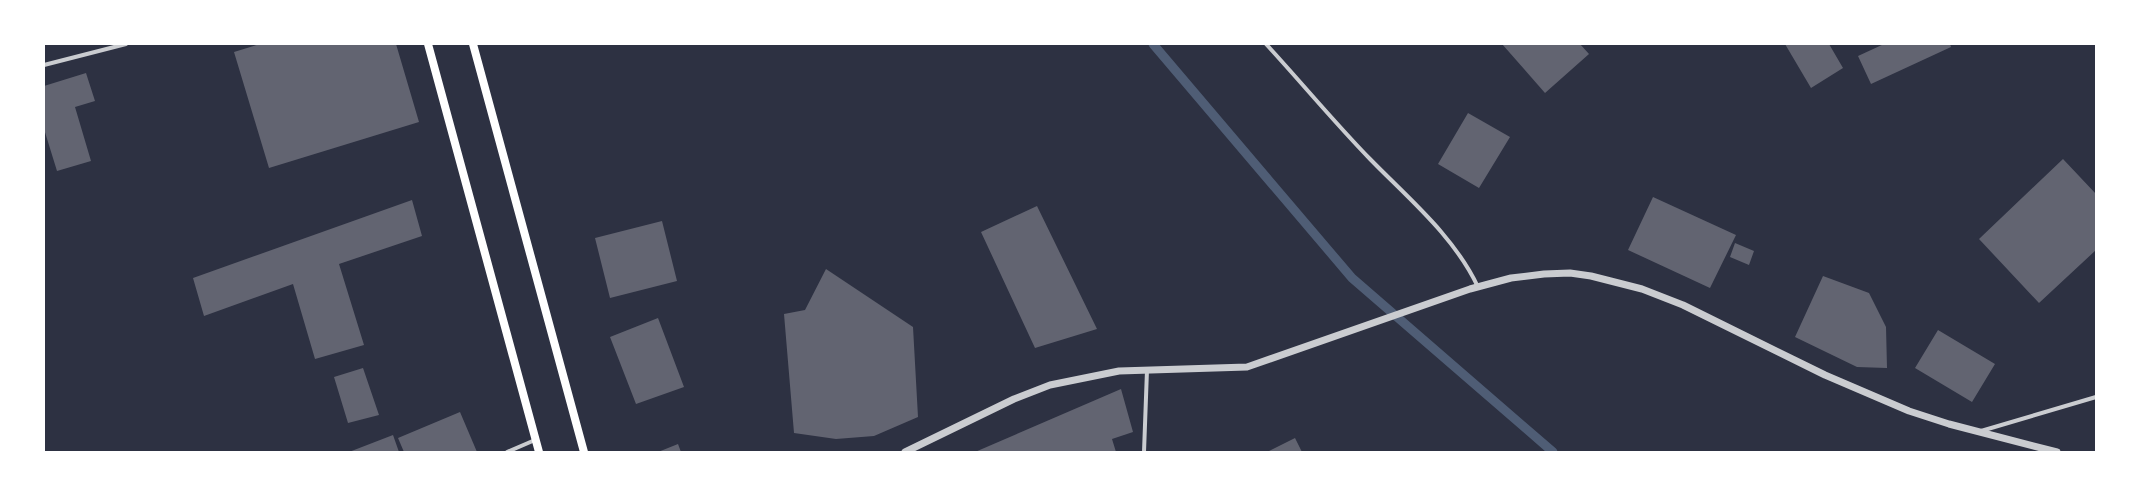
<svg xmlns="http://www.w3.org/2000/svg" width="2140" height="496" viewBox="0 0 2140 496" font-family="'Alegreya Sans',sans-serif">
  <style>
    .lines { fill: none; stroke-linecap: round; stroke-linejoin: round }
    .stream { stroke: #4f5d75; stroke-width: 9 }
    .building { fill: #626471 }
    .minor { stroke: #caccd0; stroke-width: 4 }
    .tertiary { stroke: #caccd0; stroke-width: 7 }
    .secondary { stroke: #fff; stroke-width: 8 }
  </style>
  <rect width="100%" height="100%" fill="#2d3142"/>
  <g class="lines">
    <path class="stream" d="M1153,44L1352,278L1553,452"/>
  </g>
  <path class="building" d="M260,44H396L419,122L269,168L234,52Z
    M1502,44H1580L1589,54L1545,93Z
    M1785,44H1829L1843,68L1811,88Z
    M1884,44H1950L1951,47L1871,84L1858,56Z
    M86,73L95,101L75,107L91,161L57,171L44,129V86Z
    M1468,113L1510,137L1479,188L1438,164Z
    M2063,159L2096,194V250L2039,303L1979,239Z
    M1653,197L1736,235L1710,288L1628,250Z
    M412,200L422,236L339,264L364,345L315,359L293,284L204,316L193,278Z
    M1037,206L1097,329L1035,348L981,232Z
    M662,221L677,281L610,298L595,238Z
    M1735,243L1754,251L1749,265L1730,257Z
    M826,269L913,327L918,417L874,436L836,439L794,433L784,314L805,310Z
    M1823,276L1869,293L1886,327L1887,368L1857,367L1795,337Z
    M658,318L684,387L636,404L610,337Z
    M1938,330L1995,364L1972,402L1915,368Z
    M363,368L379,415L348,423L334,377Z
    M1121,389L1133,432L1112,439L1116,452H975Z
    M460,412L477,452H404L398,438Z
    M393,435L399,452H349Z
    M1295,438L1302,452H1267Z
    M678,444L681,452H658Z"/>
  <g class="lines">
    <path class="minor" d="M1266,44C1301,82 1334,122 1370,159C1409,199 1454,236 1478,287
      M44,65L126,44
      M1981,431L2096,397
      M507,452L535,440
      M1144,452L1147,370"/>
    <path class="tertiary" d="M905,452L1014,399L1050,385L1119,371L1247,367L1470,289L1511,278L1544,274L1570,273L1591,276L1642,289L1683,305L1825,375L1909,411L1949,424L2057,452"/>
    <path class="secondary" d="M428,44L539,452
      M473,44L584,452"/>
  </g>
  <rect width="2140" height="496" fill="none" stroke="#ffffff" stroke-width="90"/>
</svg>
